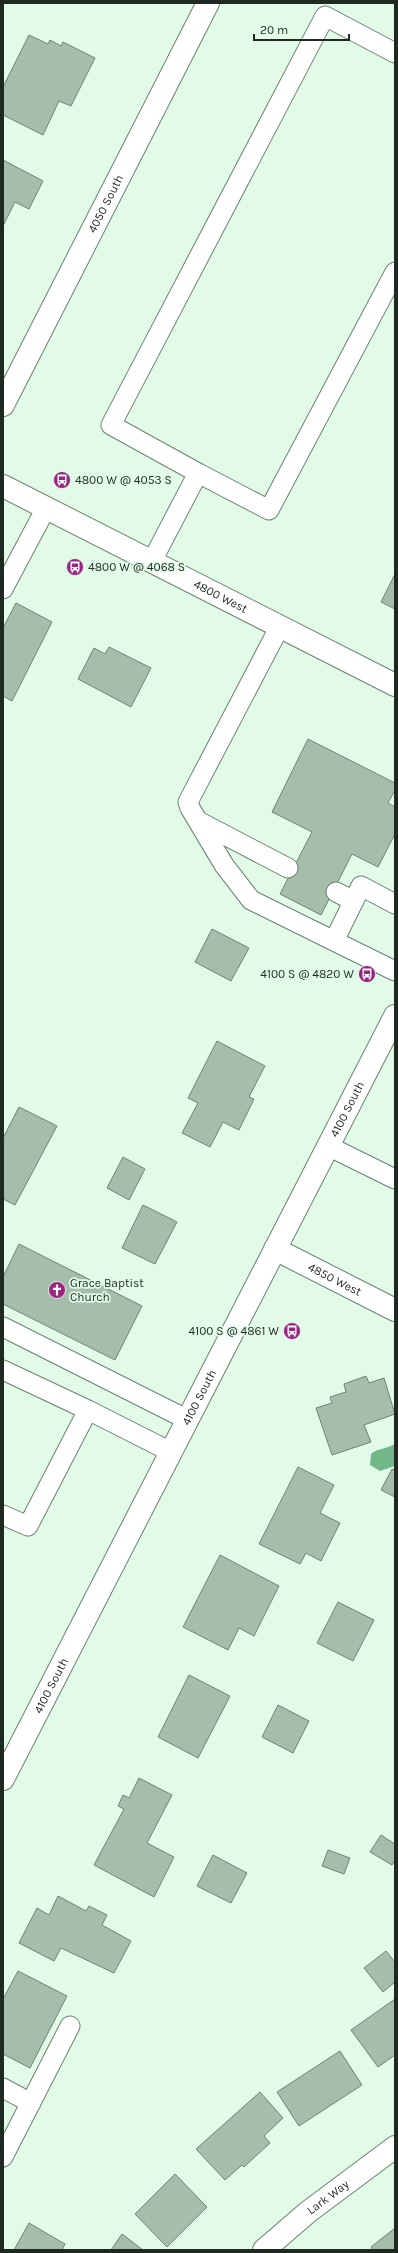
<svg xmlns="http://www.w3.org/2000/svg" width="398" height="2253" viewBox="0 0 398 2253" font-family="Karla,sans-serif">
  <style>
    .water { fill: #71b787 }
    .building { fill: #a5bdab; stroke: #6d8473 }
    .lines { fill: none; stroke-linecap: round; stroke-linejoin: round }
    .lane-casing { stroke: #6b8271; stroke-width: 21 }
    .street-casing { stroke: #6b8271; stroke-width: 24 }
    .secondary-casing { stroke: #6b8271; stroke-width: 24 }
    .lane { stroke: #fff; stroke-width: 19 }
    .street { stroke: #fff; stroke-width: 22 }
    .secondary { stroke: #fff; stroke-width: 22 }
    .labels { text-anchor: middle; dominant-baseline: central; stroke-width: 3.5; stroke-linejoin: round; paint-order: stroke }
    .street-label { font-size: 12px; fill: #1f2821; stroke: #e1fbe8 }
    .poi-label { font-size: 12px; fill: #1f2821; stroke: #e1fbe8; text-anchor: start }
  </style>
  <rect width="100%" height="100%" fill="#e1fbe8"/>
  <path class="water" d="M395,1444V1466L380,1471L370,1465L371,1454C378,1448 387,1449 395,1444Z"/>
  <path class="building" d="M29,35L48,44L50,40L61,46L63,42L95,58L71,106L59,101L43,135L3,115V87Z
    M3,160L43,181L29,209L15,202L3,226Z
    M395,574V609L381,602Z
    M16,603L52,622L12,701L3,696V628Z
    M109,647L151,668L131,707L78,679L94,648L105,654Z
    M308,739L395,783V790L388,803L395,807V834L378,867L352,854L321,915L280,894L312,832L272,812Z
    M212,929L249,948L231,981L195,962Z
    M217,1041L265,1066L249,1097L254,1099L239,1130L223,1122L210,1147L182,1133L198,1103L188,1098Z
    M19,1107L57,1126L15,1205L3,1199V1138Z
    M123,1157L145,1169L129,1200L107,1188Z
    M143,1205L177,1222L155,1264L122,1248Z
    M19,1244L142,1306L115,1360L3,1304V1277Z
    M366,1376L369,1383L384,1378L395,1414L364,1425L371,1442L332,1455L316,1408L332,1403L330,1397L346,1392L344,1384Z
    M298,1467L334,1485L320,1513L340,1523L321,1561L306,1553L300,1564L259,1544Z
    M392,1469L395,1470V1497L381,1490Z
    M220,1555L279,1586L254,1636L239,1628L228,1650L183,1627Z
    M338,1602L374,1620L353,1661L317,1643Z
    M189,1675L230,1696L198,1758L158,1737Z
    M278,1705L309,1721L293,1753L262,1737Z
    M139,1778L172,1795L147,1843L174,1857L154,1897L94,1865L124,1809L118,1806L123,1795L129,1798Z
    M381,1835L395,1844V1860L392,1865L370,1852Z
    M328,1850L350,1858L344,1874L322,1866Z
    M213,1855L247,1873L231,1903L197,1886Z
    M58,1896L86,1911L89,1906L107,1915L102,1925L131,1941L114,1973L61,1948L54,1961L19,1943L37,1908L49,1915Z
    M386,1951L395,1962V1982L383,1992L364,1968Z
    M18,1971L67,1996L30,2068L3,2054V1999Z
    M395,1999V2055L378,2067L351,2030Z
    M340,2051L362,2085L299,2126L277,2092Z
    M260,2092L283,2118L264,2136L270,2143L244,2167L242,2165L225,2180L196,2149Z
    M175,2174L207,2207L167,2247L135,2214Z
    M29,2223L65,2244L62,2250H14Z
    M395,2228V2250H373L371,2247Z
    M122,2234L143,2250H111Z"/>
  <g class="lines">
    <g class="lane-casing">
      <path id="lane" d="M198,473L269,510L395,272
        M152,561L198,473L111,425L325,16L395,53
        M3,589L46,508
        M280,626L188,802L190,808L224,865L251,900L334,941L361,886L395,904
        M198,821L288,868
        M336,892L354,901
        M334,941L395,971
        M328,1146L395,1179
        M3,1327L188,1420
        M3,1370L88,1410L171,1452
        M3,1515L28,1526L88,1410
        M3,2088L31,2103
        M3,2157L70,2026"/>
    </g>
    <g class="street-casing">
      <g id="street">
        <path id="s1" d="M3,405L208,3"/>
        <path id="s2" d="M275,1249L395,1310"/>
        <path id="s3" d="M264,2250L308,2212L395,2147"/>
      </g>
    </g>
    <g class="secondary-casing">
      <g id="secondary">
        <path id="s4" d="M3,486L395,685"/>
        <path id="s5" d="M3,1779L395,1016"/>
      </g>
    </g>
    <use href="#lane" class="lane"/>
    <use href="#street" class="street"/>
    <use href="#secondary" class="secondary"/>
  </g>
  <defs>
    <g id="bus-disc" transform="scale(0.9)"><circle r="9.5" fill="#9b2681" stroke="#e1fbe8"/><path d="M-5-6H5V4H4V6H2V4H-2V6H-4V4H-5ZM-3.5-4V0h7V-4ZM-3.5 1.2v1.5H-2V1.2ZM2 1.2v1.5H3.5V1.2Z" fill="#fff"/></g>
    <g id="church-disc" transform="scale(0.9)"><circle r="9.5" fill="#9b2681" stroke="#e1fbe8"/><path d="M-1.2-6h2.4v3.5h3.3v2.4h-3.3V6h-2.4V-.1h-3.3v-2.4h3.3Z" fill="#fff"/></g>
  </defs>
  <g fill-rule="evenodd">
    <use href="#bus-disc" x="62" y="480"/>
    <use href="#bus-disc" x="75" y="567"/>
    <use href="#bus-disc" x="367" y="974"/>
    <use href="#church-disc" x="57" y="1290"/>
    <use href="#bus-disc" x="292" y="1331"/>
  </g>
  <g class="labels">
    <g class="street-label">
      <text stroke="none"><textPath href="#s1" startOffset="226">4050 South</textPath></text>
      <text stroke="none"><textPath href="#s4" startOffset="244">4800 West</textPath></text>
      <text stroke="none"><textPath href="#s5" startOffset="753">4100 South</textPath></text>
      <text stroke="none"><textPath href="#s2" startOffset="67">4850 West</textPath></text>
      <text stroke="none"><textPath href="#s5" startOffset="429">4100 South</textPath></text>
      <text stroke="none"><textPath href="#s5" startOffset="105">4100 South</textPath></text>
      <text stroke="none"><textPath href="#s3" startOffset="83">Lark Way</textPath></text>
    </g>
    <g class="poi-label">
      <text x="75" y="480">4800 W @ 4053 S</text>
      <text x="88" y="567">4800 W @ 4068 S</text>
      <text x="354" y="974" text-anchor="end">4100 S @ 4820 W</text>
      <text x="70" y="1283">Grace Baptist<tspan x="70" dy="14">Church</tspan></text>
      <text x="279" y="1331" text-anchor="end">4100 S @ 4861 W</text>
    </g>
  </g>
  <rect width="398" height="2253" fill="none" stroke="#1f2821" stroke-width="8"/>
  <path d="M254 34v6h95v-6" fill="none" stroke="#1f2821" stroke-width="2"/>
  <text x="260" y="34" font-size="12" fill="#1f2821" stroke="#e1fbe8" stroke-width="3" paint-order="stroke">20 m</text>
</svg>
